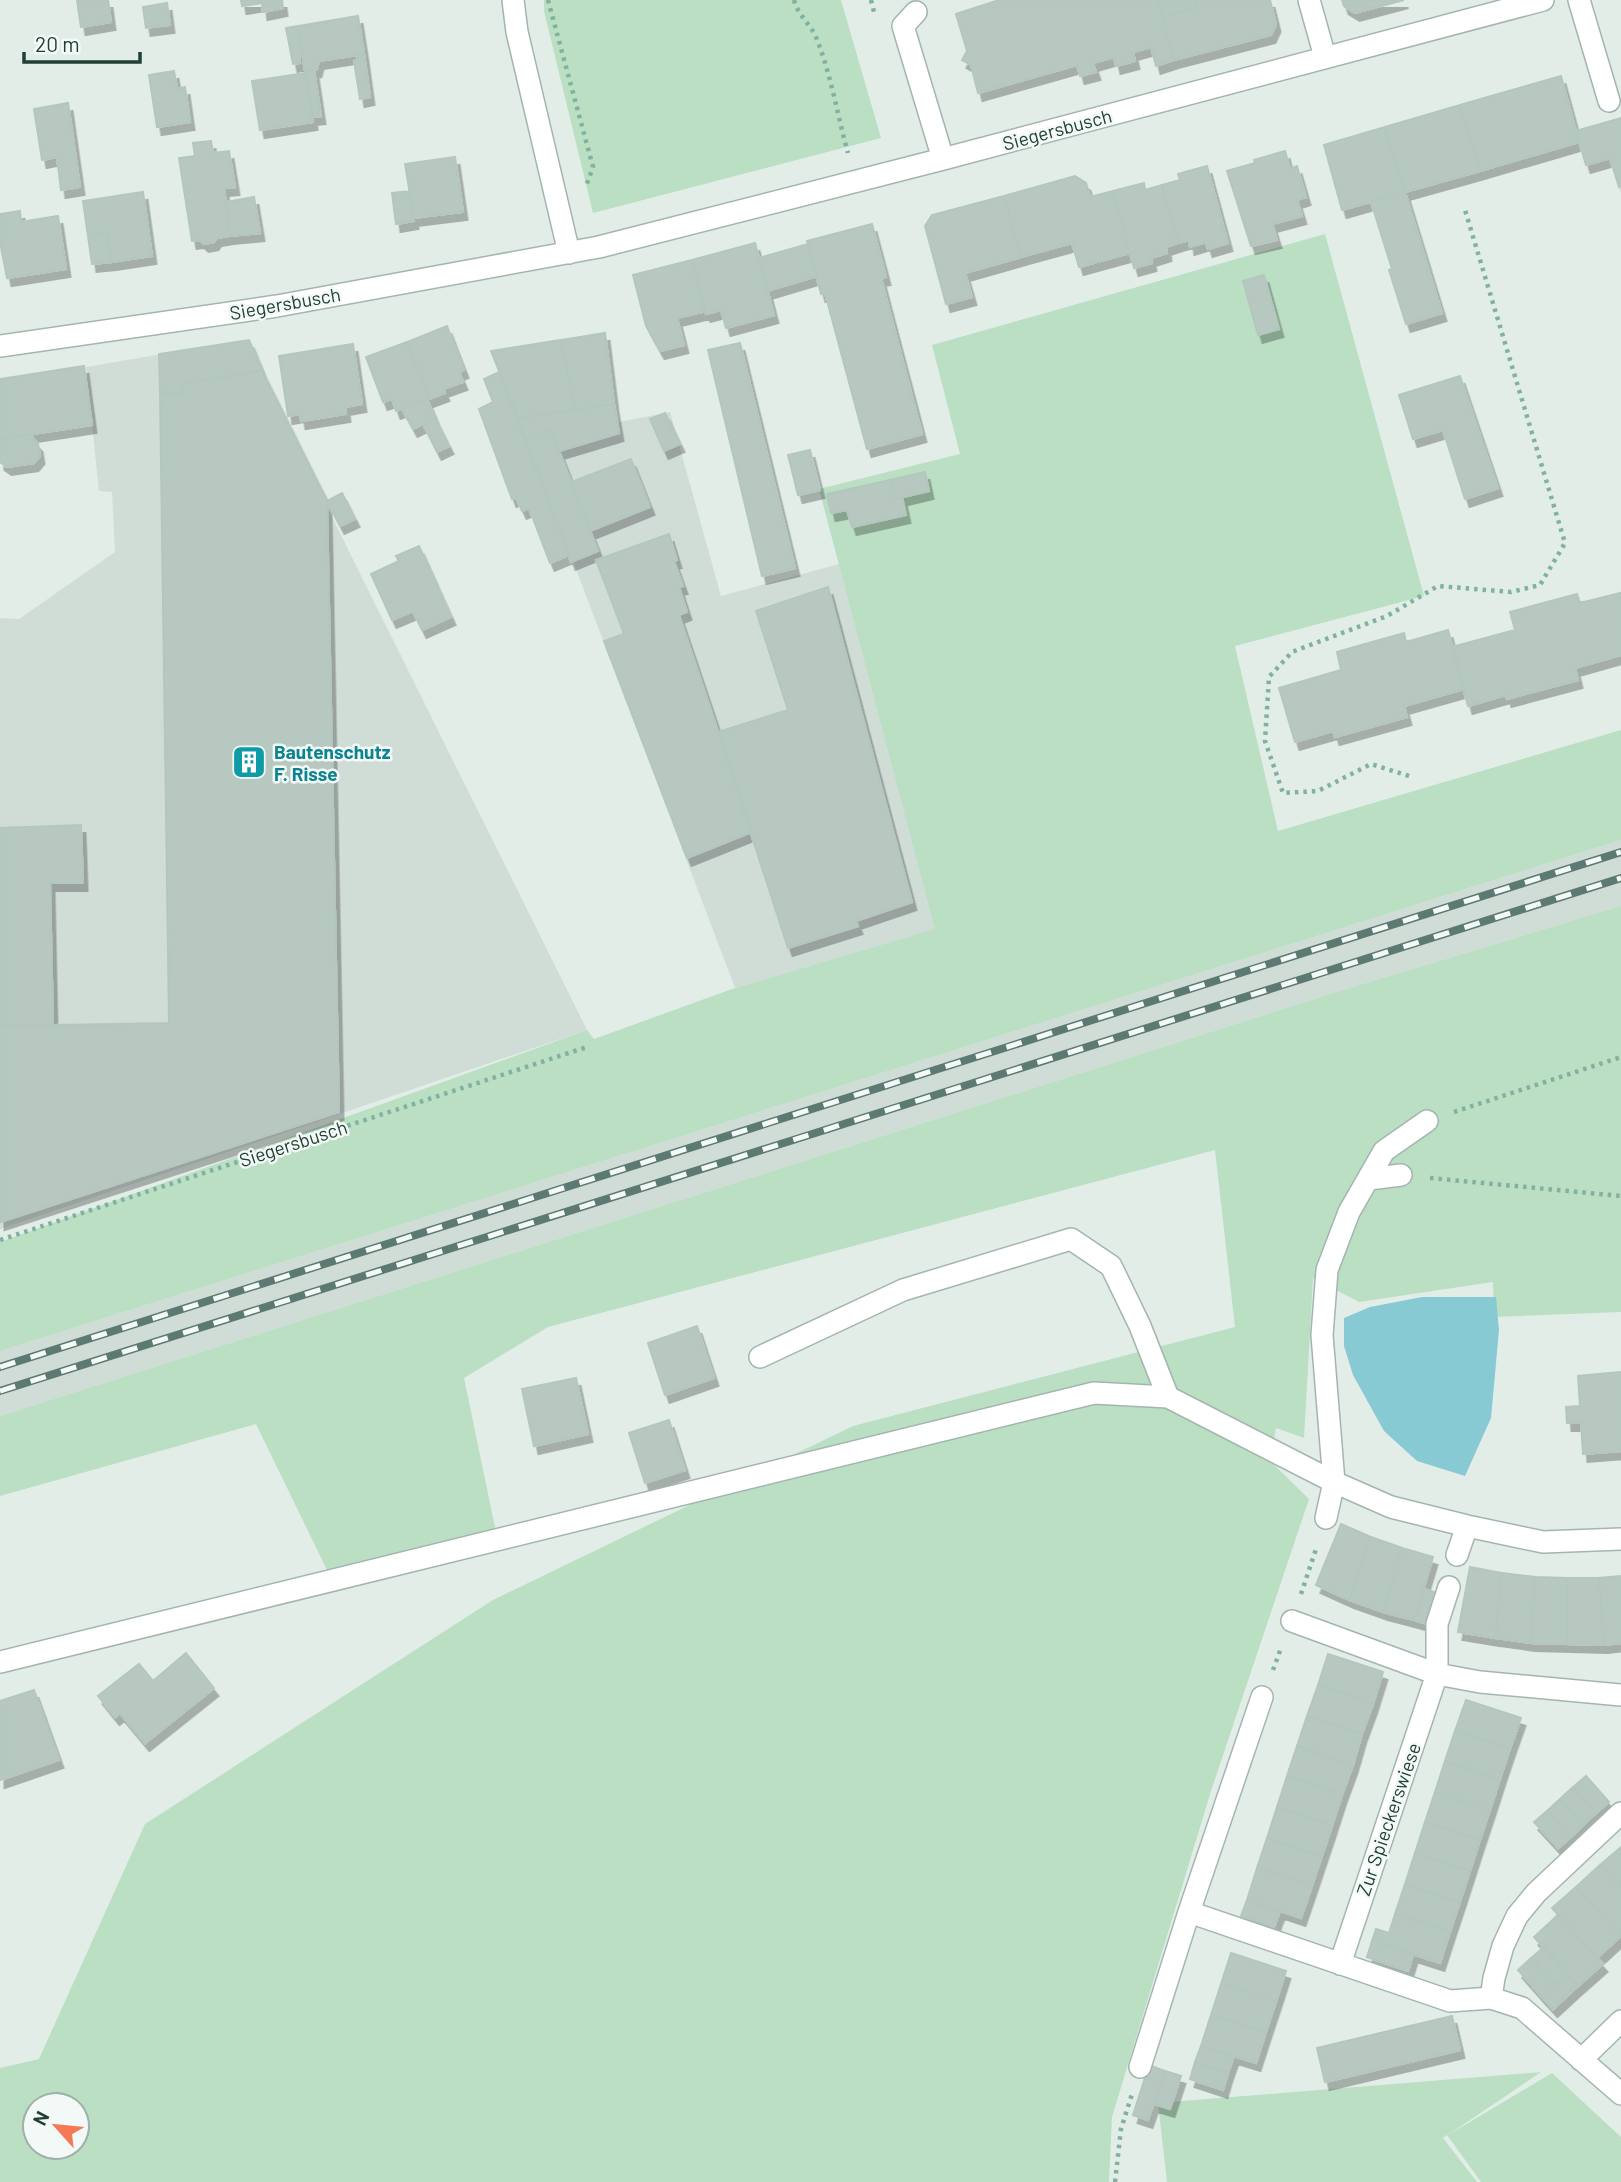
<svg xmlns="http://www.w3.org/2000/svg" width="1621" height="2182" viewBox="0 0 1621 2182" font-family="Barlow,sans-serif">
  <style>
    .built { fill: #d0ddd7 }
    .green { fill: #badfc3; fill-rule: evenodd }
    .water { fill: #88cad4 }
    .building { fill: #b7c8c1; stroke: #b4c7be; stroke-width: 2; filter: url(#shadow) }
    .lines { fill: none; stroke-linecap: round; stroke-linejoin: round }
    .minor-casing { stroke: #a4b5af; stroke-width: 24 }
    .path { stroke: #81b1a1; stroke-width: 4.5; stroke-dasharray: 3.5 5; stroke-linecap: butt }
    .minor { stroke: #fff; stroke-width: 21 }
    .rail-casing { stroke: #5c7a71; stroke-width: 8 }
    .rail { stroke: #f3f9f6; stroke-width: 5; stroke-dasharray: 16; stroke-linecap: butt }
    .labels { text-anchor: middle; dominant-baseline: central; stroke-width: 5; stroke-linejoin: round; paint-order: stroke }
    .street-label { font-size: 19px; fill: #213f36; stroke: #f3f9f6 }
    .culture-label { font-size: 19px; font-weight: bold; fill: #0d838f; stroke: #f3f9f6; text-anchor: start }
  </style>
  <defs>
    <filter id="shadow"><feDropShadow dx="4.5" dy="8" stdDeviation="0" flood-color="#0004"/></filter>
  </defs>
  <rect width="100%" height="100%" fill="#e2ede8"/>
  <path class="built" d="M244,340L587,1030L0,1229V618L19,619L115,552L112,492L99,491L86,367Z
    M670,412L721,596L839,564L936,929L735,988L527,440Z
    M1621,840V906L1346,989L0,1416V1351Z"/>
  <path class="green" d="M544,0H841L881,138L593,213L544,11Z
    M1325,234L1424,596L1235,646L1278,831L1621,730V840L0,1351V1242L587,1030L594,1039L735,988L935,929L819,489L960,454L932,345Z
    M1621,906V1312L1494,1317L1493,1282L1359,1302L1313,1278L1304,1438L1276,1428L1270,1461L1309,1499L1211,1791L1112,2117L1109,2182H0V2068L39,2059L145,1824L493,1600L853,1426L1235,1327L1215,1150L548,1327L464,1378L497,1537L327,1570L256,1424L0,1496V1416L1346,989ZM35,2105H77V2147H35Z
    M1541,2072L1448,2135L1552,2073L1621,2137V2182H1481L1447,2135L1443,2138L1477,2182H1167L1158,2103Z"/>
  <path class="water" d="M1422,1297H1496L1499,1330L1491,1418L1465,1476L1417,1461L1384,1431L1353,1375L1344,1346V1318L1370,1307Z"/>
  <path class="building" d="M77,0H108L111,22L81,27Z
    M241,0H282L283,8L263,12L262,3L242,6Z
    M999,0H1158L1174,60L1156,66L1151,47L1133,52L1135,61L1116,66L1114,57L1093,63L1096,72L1080,76L1077,65L978,93L971,65L962,60L967,51L956,14Z
    M1158,0H1195L1197,8L1162,17Z
    M1195,0H1270L1276,24L1271,35L1174,60L1162,17L1197,8Z
    M1342,0H1404L1355,13L1344,6Z
    M167,3L170,25L146,28L143,7Z
    M358,16L364,54L319,61L317,69L305,71L298,26Z
    M298,26L303,57H299L300,63L293,64L286,28Z
    M364,54L370,97L360,99L354,61L358,60L357,55Z
    M314,70L321,116L312,117L305,71Z
    M174,71L177,89L185,87L190,122L157,127L149,75Z
    M306,73L313,122L260,130L252,81Z
    M1561,76L1579,142L1480,171L1460,105Z
    M68,103L80,187L61,190L57,157L42,160L34,109Z
    M1460,105L1480,171L1405,192L1385,127Z
    M1621,118V186L1619,187L1610,158L1586,165L1576,131Z
    M1385,127L1405,192L1342,210L1324,145Z
    M211,141L213,153L229,151L235,187L224,188L230,236L217,238L214,242L204,244L200,240L192,241L179,158L195,156L193,143Z
    M1285,151L1290,169L1297,166L1306,197L1297,200L1302,216L1272,224L1277,240L1251,246L1227,171L1255,163L1254,160Z
    M455,157L463,212L414,218L405,164Z
    M1207,166L1228,243L1208,249L1206,242L1190,247L1189,240L1178,243L1162,185L1180,180L1178,174Z
    M1075,176L1086,183L1090,197L1113,191L1130,253L1079,267L1072,243L1021,257L1004,196Z
    M1144,183L1145,190L1162,185L1178,243L1166,247L1167,253L1151,258L1152,263L1134,268L1113,191Z
    M410,191L414,221L396,224L392,193Z
    M143,192L152,256L111,262L107,233L88,236L83,201Z
    M1405,192L1442,313L1406,324L1389,270L1392,269L1371,202Z
    M1004,196L1021,257L965,273L972,297L946,304L925,226L932,215Z
    M254,197L260,233L230,236L226,202Z
    M20,211L21,222L58,216L66,269L7,278L0,242V214Z
    M872,224L886,277L881,278L922,434L867,449L825,293L821,294L807,241Z
    M107,233L111,262L92,264L88,236Z
    M755,243L774,315L726,328L721,310L706,314L692,260Z
    M808,244L817,276L767,291L759,258Z
    M692,260L706,311L677,318L684,345L660,351L646,326L633,275Z
    M1264,275L1279,329L1258,335L1243,281Z
    M447,326L464,370L459,372L463,382L443,389L445,393L429,399L407,342Z
    M605,333L614,404L575,410L561,340Z
    M249,340L262,371L183,383L181,393L160,394L159,354Z
    M561,340L575,410L518,418L491,351Z
    M407,342L429,399L396,411L392,399L383,402L366,357Z
    M740,343L795,568L762,576L708,350Z
    M353,344L362,404L345,407L346,414L301,421L300,414L288,416L279,356Z
    M84,366L92,425L0,439V379Z
    M262,371L327,501L339,1112L0,1222V1026L169,1023L160,394L181,393L183,383Z
    M499,372L569,555L550,563L529,508L522,511L516,497L512,499L479,409L493,402L484,379Z
    M1460,376L1498,488L1465,499L1443,430L1413,439L1399,395Z
    M427,399L435,418L413,429L402,409Z
    M614,404L619,433L559,451L551,430L526,440L518,418Z
    M665,413L680,444L664,451L650,419Z
    M435,418L449,446L437,452L423,424Z
    M551,430L598,551L571,562L526,440Z
    M32,434L33,439L38,444L40,456L34,463L7,467L0,462V439Z
    M810,450L820,490L798,495L788,455Z
    M631,459L650,507L590,531L571,482Z
    M925,472L929,491L895,499L890,480Z
    M890,480L895,499L902,497L906,515L852,527L847,510L831,513L827,494Z
    M342,493L355,519L340,526L327,501Z
    M669,534L677,560L674,561L683,586L679,587L687,612L679,615L752,832L687,858L604,641L624,634L596,560Z
    M419,546L451,617L422,630L413,611L392,620L371,574L399,561L396,556Z
    M828,587L912,902L856,921L858,926L788,948L718,732L788,710L756,611Z
    M1620,593L1621,655L1575,668L1578,680L1507,699L1506,695L1468,706L1452,647L1515,630L1510,612L1577,594L1580,603Z
    M1448,630L1464,689L1404,706L1407,717L1335,737L1333,731L1295,742L1279,688L1341,670L1337,652L1404,633L1406,642Z
    M81,825L83,883H50L53,1025L0,1026V828Z
    M697,1326L714,1378L665,1395L648,1343Z
    M1621,1372V1451L1583,1454L1581,1423H1567L1566,1407L1580,1406L1578,1376Z
    M576,1378L588,1434L534,1446L522,1389Z
    M669,1420L685,1470L645,1483L629,1433Z
    M1341,1524L1371,1537L1349,1600L1316,1585Z
    M1371,1537L1402,1548L1383,1612L1349,1600Z
    M1402,1548L1433,1557L1414,1620L1383,1612Z
    M1470,1567L1502,1573L1495,1638L1458,1632Z
    M1502,1573L1535,1577L1531,1643L1495,1638Z
    M1621,1576V1643L1604,1645L1599,1578Z
    M1535,1577L1567,1578V1644L1531,1643Z
    M1567,1578H1599L1604,1645L1567,1644Z
    M1424,1589L1440,1594L1431,1625L1414,1620Z
    M186,1653L214,1688L145,1743L120,1713L115,1717L98,1696L139,1664L153,1681Z
    M1328,1654L1383,1672L1373,1704L1318,1685Z
    M1318,1685L1373,1704L1362,1734L1307,1716Z
    M34,1690L59,1760L0,1780V1701Z
    M1466,1700L1521,1718L1510,1749L1455,1731Z
    M1307,1716L1362,1734L1353,1765L1297,1746Z
    M1455,1731L1510,1749L1500,1779L1445,1761Z
    M1297,1746L1353,1765L1342,1795L1287,1776Z
    M1445,1761L1500,1779L1490,1810L1435,1792Z
    M1287,1776L1342,1795L1332,1826L1277,1807Z
    M1586,1776L1609,1802L1596,1813L1573,1787Z
    M1573,1787L1596,1813L1583,1825L1560,1799Z
    M1435,1792L1490,1810L1480,1840L1425,1822Z
    M1560,1799L1583,1825L1571,1837L1547,1811Z
    M1277,1807L1332,1826L1322,1856L1267,1838Z
    M1547,1811L1571,1837L1558,1848L1534,1822Z
    M1425,1822L1480,1840L1470,1871L1415,1853Z
    M1267,1838L1322,1856L1312,1886L1257,1868Z
    M1621,1847V1888L1600,1865Z
    M1415,1853L1470,1871L1460,1902L1405,1884Z
    M1600,1865L1621,1888V1936L1576,1887Z
    M1257,1868L1312,1886L1301,1918L1247,1900Z
    M1405,1884L1460,1902L1450,1932L1395,1914Z
    M1576,1887L1621,1936L1597,1958L1552,1908Z
    M1247,1900L1280,1911L1274,1927L1241,1916Z
    M1395,1914L1450,1932L1440,1963L1372,1941L1376,1929L1389,1933Z
    M1558,1915L1603,1964L1578,1986L1534,1937Z
    M1372,1941L1413,1955L1408,1971L1367,1957Z
    M1544,1947L1567,1973L1554,1984L1531,1958Z
    M1231,1953L1286,1971L1276,2002L1221,1984Z
    M1531,1958L1554,1984L1541,1996L1518,1970Z
    M1567,1973L1578,1986L1553,2009L1541,1996Z
    M1221,1984L1276,2002L1266,2032L1211,2015Z
    M1211,2015L1266,2032L1256,2063L1201,2046Z
    M1452,2016L1460,2050L1325,2082L1317,2048Z
    M1201,2046L1234,2056L1228,2073L1195,2062Z
    M1195,2062L1228,2073L1223,2090L1190,2079Z
    M1149,2065L1165,2071L1148,2120L1133,2115Z
    M1165,2071L1181,2076L1170,2109L1154,2104Z"/>
  <g class="lines">
    <g class="minor-casing">
      <path id="minor" d="M513,0L517,32L569,253
        M1309,0L1325,57
        M1579,0L1609,101
        M916,12L903,26L943,159
        M0,346L277,306L599,247L943,159L1543,0
        M1369,1179L1401,1175
        M760,1357L903,1290L1071,1239L1111,1266L1140,1326L1168,1397
        M1326,1518L1334,1482L1322,1335L1327,1270L1349,1212L1384,1151L1427,1121
        M1457,1555L1467,1526
        M1449,1587L1437,1624V1674L1480,1682L1621,1695
        M1292,1621L1437,1674L1340,1964
        M0,1662L1094,1393L1168,1397L1334,1482L1391,1507L1467,1526L1543,1542L1621,1539
        M1189,1912L1450,2001L1491,1998L1494,1978L1503,1946L1517,1916L1536,1893L1621,1813
        M1491,1998L1522,2008L1621,2094
        M1581,2060L1621,2021
        M1140,2067L1189,1912L1262,1697"/>
    </g>
    <path class="path" d="M548,0L593,167L586,186
      M794,0C798,15 810,24 816,37C831,74 837,114 848,153
      M871,0L875,16
      M1409,776L1371,764L1318,791L1283,793L1265,741L1269,677L1292,652L1387,616L1438,586L1511,592L1540,585L1565,543L1465,210
      M1454,1112L1621,1057
      M1430,1178L1621,1196
      M0,1240L587,1047
      M1301,1594L1317,1546
      M1273,1670L1281,1648
      M1115,2182L1121,2129L1132,2094"/>
    <use href="#minor" class="minor"/>
    <g class="rail-casing">
      <path id="rail" d="M0,1367L1621,852
        M0,1391L1621,878"/>
    </g>
    <use href="#rail" class="rail"/>
  </g>
  <defs>
    <g id="building-square" transform="scale(1.75)"><rect x="-9" y="-9" width="18" height="18" rx="4" fill="#0f9aa8" stroke="#f3f9f6"/><path d="M-4-6H4V6H1V3H-1V6H-4ZM-2.5-4.3h1.7v1.8h-1.7ZM.8-4.3h1.7v1.8H.8ZM-2.5-1h1.7V.8h-1.7ZM.8-1h1.7V.8H.8Z" fill="#fff"/></g>
  </defs>
  <g fill-rule="evenodd">
    <use href="#building-square" x="249" y="762"/>
  </g>
  <g class="labels">
    <g class="street-label">
      <text transform="translate(1057 129) rotate(-15)">Siegersbusch</text>
      <text transform="translate(285 303) rotate(-10)">Siegersbusch</text>
      <text transform="translate(293 1143) rotate(-18)">Siegersbusch</text>
      <text transform="translate(1388 1819) rotate(-71)">Zur Spieckerswiese</text>
    </g>
    <g class="culture-label">
      <text x="274" y="751">Bautenschutz<tspan x="274" dy="22">F. Risse</tspan></text>
    </g>
  </g>
  <g transform="translate(56 2126) rotate(297)"><circle r="33" fill="#f3f9f6" stroke="#9fafa9" stroke-width="2"/>
  <path d="M0-5L12 26L0 18L-12 26Z" fill="#f67957"/>
  <text y="-10" font-size="19" font-weight="bold" text-anchor="middle" fill="#213f36">N</text>
  </g>
  <path d="M24 52v10h116v-10" fill="none" stroke="#213f36" stroke-width="3.5"/>
  <text x="35" y="52" font-size="21" fill="#213f36" stroke="#f3f9f6" stroke-width="5" paint-order="stroke">20 m</text>
</svg>
